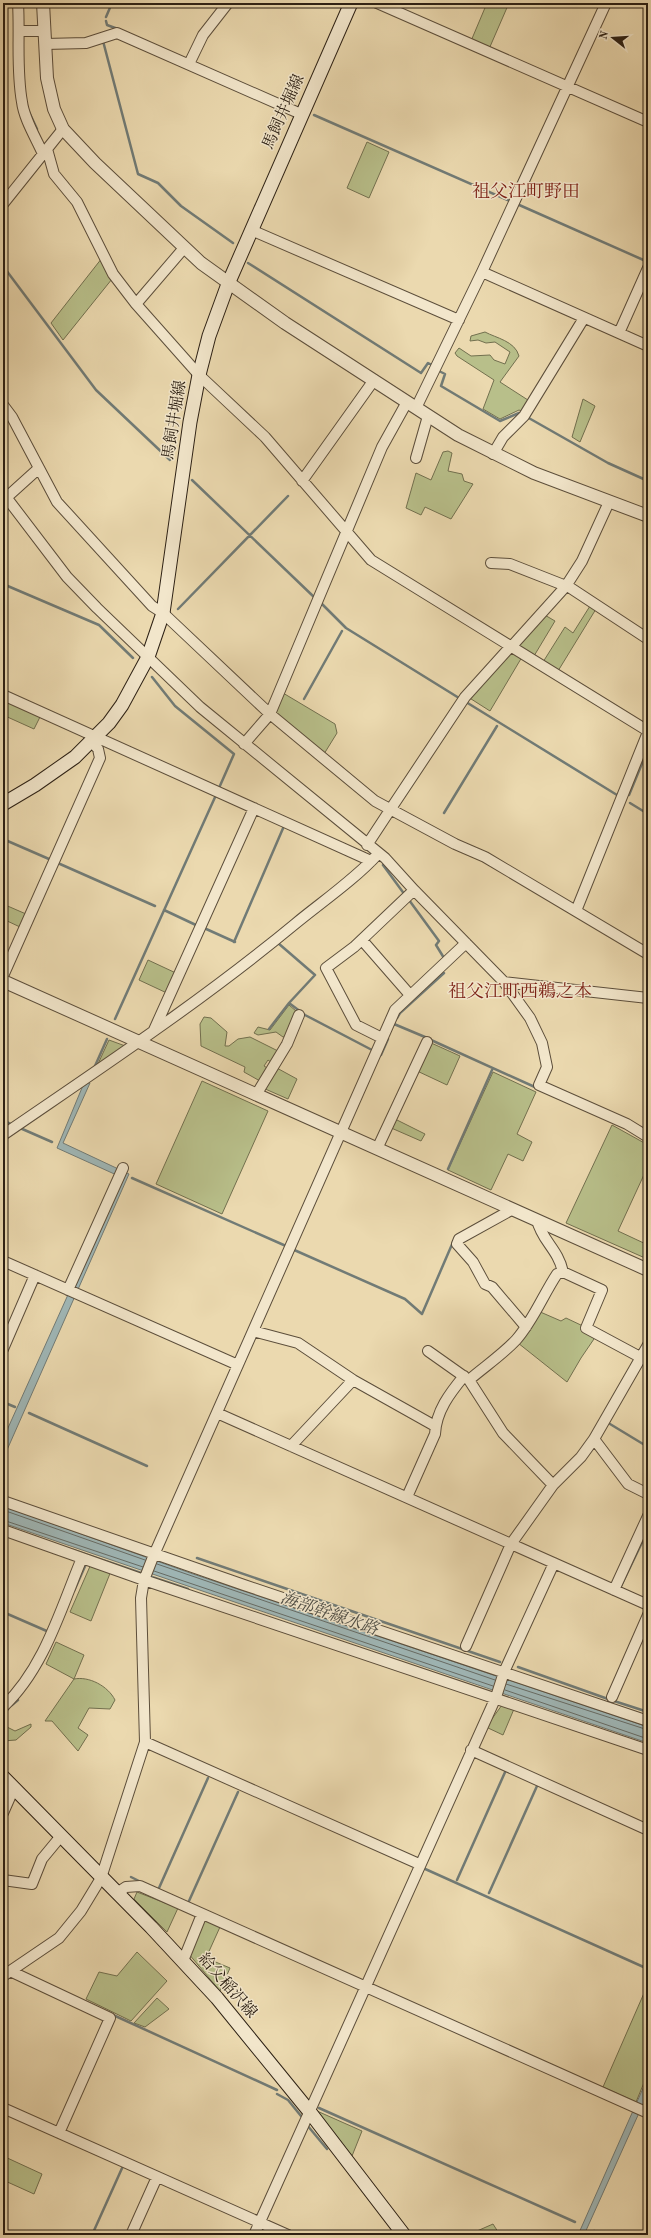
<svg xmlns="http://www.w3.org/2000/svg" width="651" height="2238" viewBox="0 0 651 2238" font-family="'Old Standard TT','Noto Serif JP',serif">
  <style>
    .green { fill: #b8bf8a; stroke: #72704f }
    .water { fill: #9fb7b7; stroke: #717b76 }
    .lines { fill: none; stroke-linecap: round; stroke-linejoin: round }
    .shore { stroke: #666c66; stroke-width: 1 }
    .stream { stroke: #717b76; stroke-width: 2.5 }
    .minor-casing { stroke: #5c4e3b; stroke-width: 12 }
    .tertiary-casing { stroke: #5c4e3b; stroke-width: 14 }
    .secondary-casing { stroke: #2c2014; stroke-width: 15 }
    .minor { stroke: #f2e6cb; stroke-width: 10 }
    .tertiary { stroke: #f2e6cb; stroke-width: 12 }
    .secondary { stroke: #f2e6cb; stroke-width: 13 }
    .labels { text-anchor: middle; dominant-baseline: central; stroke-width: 3; stroke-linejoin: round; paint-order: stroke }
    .street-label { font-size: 16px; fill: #2c2014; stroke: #f2e6cb }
    .water-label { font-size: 17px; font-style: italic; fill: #4e4d45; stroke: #f2e6cb }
    .quarter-label { font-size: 18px; fill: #7a1f14; stroke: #f2e6cb }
  </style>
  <rect width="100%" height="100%" fill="#ebd9af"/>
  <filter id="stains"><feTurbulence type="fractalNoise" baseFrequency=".005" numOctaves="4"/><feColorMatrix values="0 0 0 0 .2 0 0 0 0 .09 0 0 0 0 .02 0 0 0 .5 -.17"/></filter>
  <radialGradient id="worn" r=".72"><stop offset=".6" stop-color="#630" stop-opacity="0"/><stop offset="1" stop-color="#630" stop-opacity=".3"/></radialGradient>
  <path class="green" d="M487,3H509L489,49L471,41Z
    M367,142L389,152L369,198L347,188Z
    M102,258L112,279L63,340L51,323Z
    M485,332C496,338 515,341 519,356L500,382L531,402L524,412L519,410L500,419L483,409L494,380L457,356L455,353L459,348L471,356L490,355L494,360L505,364L510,352L495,342L486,343L478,340L470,341L471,336Z
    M583,399L595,406L580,442L572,437Z
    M448,451L452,453L448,471L462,474L464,481L473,484L451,519L425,507L421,515L406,508L416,473L431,480L443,452Z
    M590,606L596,609L558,671L543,662L565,627L573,633Z
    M543,614L555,621L534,656L517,646Z
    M509,650L522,657L490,711L468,697Z
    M283,693L335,724L337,733L324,754L275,714Z
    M3,698L41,715L34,729L3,715Z
    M3,904L26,914L20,927L3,919Z
    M148,960L178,974L169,994L139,980Z
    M289,1005L296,1011V1016L287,1036L283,1037L276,1032L258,1035L254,1033L258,1027L270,1030Z
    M204,1017L211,1018L227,1032L225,1046H229L238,1039L250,1037L278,1051L272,1063L268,1060L264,1066L269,1069L260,1081L244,1072L245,1067L201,1046L200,1024Z
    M109,1040L128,1047L97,1066Z
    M429,1042L460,1056L447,1085L415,1070Z
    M275,1067L297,1079L288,1099L263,1088Z
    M493,1072L536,1092L517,1134L532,1142L523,1161L508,1154L491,1190L448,1170Z
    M202,1081L268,1111L222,1214L156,1184Z
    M393,1118L425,1134L421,1141L389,1127Z
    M612,1125L648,1145V1166L618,1231L648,1245L645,1258L566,1223Z
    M538,1311L561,1321L566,1318L585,1327L596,1336L581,1358L567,1382L518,1343Z
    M91,1564L111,1571L91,1621L70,1612Z
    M56,1642L84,1655L74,1679C89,1676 108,1686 115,1700L110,1709L89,1708L78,1728L88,1735L78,1751L52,1721H45L74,1679L46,1664Z
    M502,1705L514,1709L503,1735L486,1727Z
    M31,1724V1727L16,1740L3,1741V1725L15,1731Z
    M137,1892L178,1908L167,1932L134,1899Z
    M202,1919L220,1927L206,1958L230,1968L220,1991L188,1953Z
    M137,1952L167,1981L131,2021L86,1999L99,1972L117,1976Z
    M648,1984V2073L636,2102L603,2087Z
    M157,1998L169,2009L145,2027L134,2023Z
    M317,2111L362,2131L352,2156Z
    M3,2156L42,2174L34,2194L3,2180Z
    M493,2224L500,2235H473L477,2231Z"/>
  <path class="water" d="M84,1083H90L63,1143L129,1174L3,1459V1439L121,1177L57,1148Z
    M3,1506L193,1574L648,1727V1743L3,1523Z
    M648,2077V2093L584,2235H578Z"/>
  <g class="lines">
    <path class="shore" d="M3,1510L145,1560
      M3,1520L143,1567
      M157,1564L495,1680
      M154,1571L493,1686
      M506,1684L648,1730
      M505,1690L648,1739"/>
    <path class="stream" d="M106,17L112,3
      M106,21L107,25L118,29
      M103,41L138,174L158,183L181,206L233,243
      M29,112L37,129
      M314,115L510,201
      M517,204L648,262
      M248,263L421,373L428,363L432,365
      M3,266L96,390L170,460
      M441,372L445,374L441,386L500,421L519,413L521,414
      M527,417L608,463L648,481
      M192,480L314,597
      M3,584L99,625L133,658
      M321,603L346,628L459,698
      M178,609L288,496
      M152,677L175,706L234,754L219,788
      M304,699L342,631
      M466,702L617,795
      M629,795L648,749
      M630,803L648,814
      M444,813L497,726
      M3,839L49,859
      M60,864L155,906
      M383,865L405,895
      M409,900L439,941L436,945L444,958
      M164,910L198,926
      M204,928L235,942
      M234,942L284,826
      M278,943L315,975L289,1003L305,1015L372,1050
      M397,1018L400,1013L444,973
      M115,1019L216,795
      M393,1025L394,1024L425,1037
      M269,1029L289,1003
      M431,1040L537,1088
      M381,1055L388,1039
      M95,1066L107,1039
      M3,1120L11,1124
      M20,1128L52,1142
      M448,1169L492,1070
      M132,1178L286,1246
      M292,1249L405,1299L422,1314L453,1242
      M3,1402L15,1407
      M29,1413L147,1466
      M610,1424L648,1447
      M73,1550L144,1574
      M197,1558L500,1662
      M149,1576L188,1589
      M620,1588L648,1530
      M74,1591L86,1564
      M3,1612L49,1632
      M518,1667L608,1699
      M614,1701L648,1712
      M12,1705L18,1700
      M3,1714L8,1709
      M423,1868L648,1969
      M131,1877L139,1881
      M457,1880L506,1770
      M159,1888L208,1778
      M489,1893L537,1786
      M189,1901L238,1792
      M111,2014L277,2090
      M277,2094L288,2100L301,2116
      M319,2108L575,2222
      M307,2125L327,2149
      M594,2231L603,2235
      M92,2235L123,2166"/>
    <g class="minor-casing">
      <path id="minor" d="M18,3C20,36 16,69 22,102C24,119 36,138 43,154
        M377,3L648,122
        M20,31H44
        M45,44L86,43L117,33L301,114
        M189,64L203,35L228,3
        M47,149L54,174L77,202L113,274L136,304L199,375L265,437L371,560L648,731
        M3,204L63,129
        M251,230L459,320
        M482,272L648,346
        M136,304L184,248
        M619,333L648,268
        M3,405L12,417L57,502L152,606L163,613L270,714L375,801L455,844L485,857L648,954
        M416,408L482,272L606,3
        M493,454L503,437L524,416L584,318
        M416,458L428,416
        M302,481L374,380
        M3,493L67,577L97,608L200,707L385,858L414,890L504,982L530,1018L542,1043L547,1067L539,1085L627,1124L648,1137
        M7,497L38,469
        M491,563L510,564L566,586
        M566,585L648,639
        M512,646L566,586L582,561L609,502
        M3,695L371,861
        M244,744L270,714L382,447L407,402
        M390,810L465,697L511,646
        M367,845L390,810
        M576,911L648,732
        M362,940L410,995
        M3,976L100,758L98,749L91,741
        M504,982L648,998
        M154,1030L254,808
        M382,1038L356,1025L326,968L354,947L414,890
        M256,1095L287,1044L299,1015
        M3,1135C102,1067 202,1001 295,924C323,901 354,880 378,854
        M377,1149L427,1042
        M513,1209L459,1239L457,1244L473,1262L485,1284L492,1287L526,1327
        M537,1220C542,1241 558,1249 563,1272
        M3,1261L238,1365
        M68,1290L123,1168
        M253,1331L298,1343L353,1380L435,1426
        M3,1349L35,1275
        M428,1351L469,1380L503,1433L553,1485
        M469,1380C484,1367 502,1355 516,1340C533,1321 543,1295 557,1274L563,1272L602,1290L586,1328L640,1357
        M217,1413L648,1605
        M594,1439L628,1484L648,1494
        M291,1446L353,1380
        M407,1497L435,1434C436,1411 450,1393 464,1376
        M3,1501L244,1585L648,1721
        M3,1530L144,1580L648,1750
        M614,1590L648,1516
        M466,1646L511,1544L553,1485L581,1457L594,1439L648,1345
        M612,1697L648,1615
        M3,1707C44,1669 61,1608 82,1558
        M145,1742L419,1864
        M471,1750L648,1830
        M3,1813L14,1788
        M3,1880L32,1884L42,1859L61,1836
        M117,1893L126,1887L140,1886L648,2113
        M183,1961L202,1914
        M10,1971L110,2018L59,2133
        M3,1976L59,1938L81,1911L101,1878L145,1742L141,1598L144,1580L153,1557L395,1010L466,943
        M3,2108L288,2235
        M131,2235L157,2177
        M254,2235L496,1697L504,1672L554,1563"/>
    </g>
    <g class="tertiary-casing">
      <path id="tertiary" d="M43,3L47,78L54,109L63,129L95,163L201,263L285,323L458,435L534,473L648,516
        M3,981L648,1270"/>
    </g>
    <g class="secondary-casing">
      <path id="secondary" d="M3,804L35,785L75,757L109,723L122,705L148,657L163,613L190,422L199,375L209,336L228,284L351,3
        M3,1777L151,1927L217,1998L309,2111L404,2235"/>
    </g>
    <use href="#minor" class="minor"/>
    <use href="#tertiary" class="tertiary"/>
    <use href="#secondary" class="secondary"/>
  </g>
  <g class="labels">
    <g class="street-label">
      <text transform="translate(284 112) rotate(-66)">馬飼井堀線</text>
      <text transform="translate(175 420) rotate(-81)">馬飼井堀線</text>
      <text transform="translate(227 1986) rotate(49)">給父稲沢線</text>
    </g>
    <g class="water-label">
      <text transform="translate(329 1614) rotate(19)">海部幹線水路</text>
    </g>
    <g class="quarter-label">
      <text x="526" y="192">祖父江町野田</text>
      <text x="520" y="992">祖父江町西鵜之本</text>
    </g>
  </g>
  <rect width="651" height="2238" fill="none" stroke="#ebd9af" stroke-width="16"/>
  <rect x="4" y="4" width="643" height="2230" fill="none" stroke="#2c2014" stroke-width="2"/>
  <rect x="8" y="8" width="635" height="2222" fill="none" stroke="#2c2014"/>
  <g transform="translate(613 38) rotate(287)" stroke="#f2e6cb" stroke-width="3" paint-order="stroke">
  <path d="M0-3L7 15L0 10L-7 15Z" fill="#2c2014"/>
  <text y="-6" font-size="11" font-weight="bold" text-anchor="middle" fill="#2c2014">N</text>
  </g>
  <rect width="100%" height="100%" filter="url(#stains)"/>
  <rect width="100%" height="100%" fill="url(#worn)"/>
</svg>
